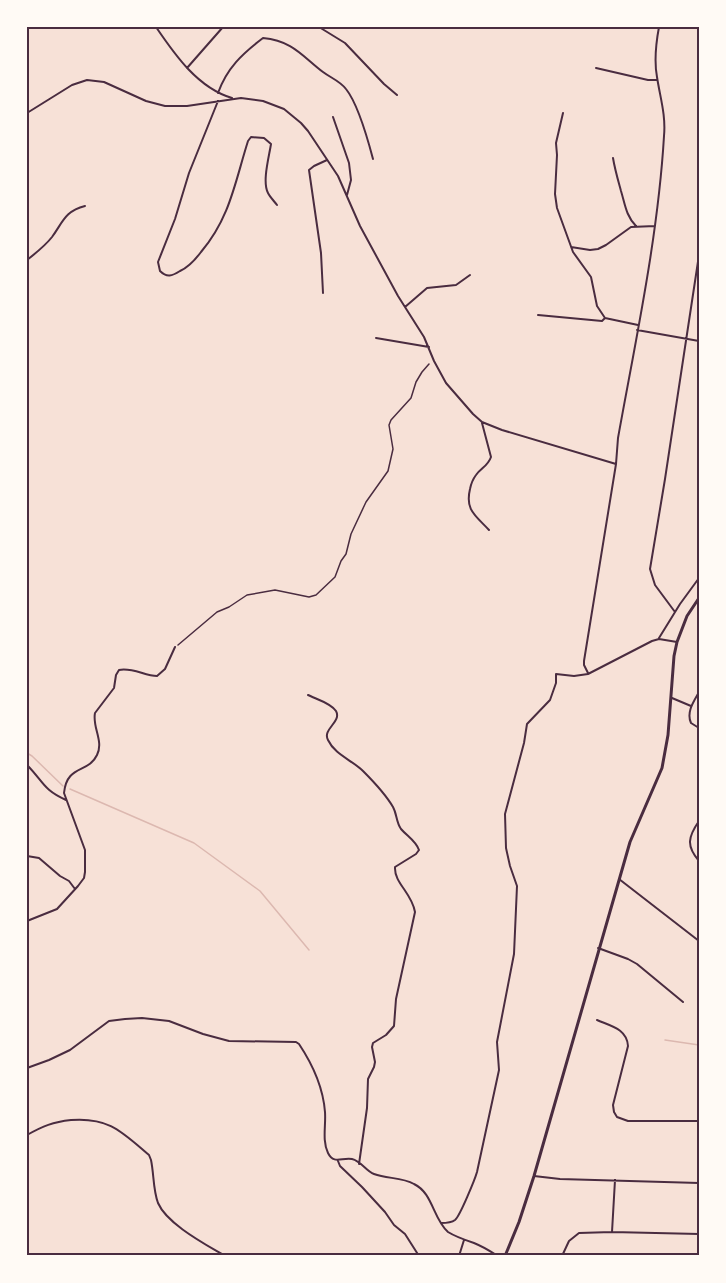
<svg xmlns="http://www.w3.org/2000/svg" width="726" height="1283" viewBox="0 0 726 1283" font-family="'Space Grotesk',sans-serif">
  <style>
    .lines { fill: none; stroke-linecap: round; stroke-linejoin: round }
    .stream { stroke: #dcb8b0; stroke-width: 1.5 }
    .path { stroke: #4a2c40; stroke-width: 1.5 }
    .minor { stroke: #4a2c40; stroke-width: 2 }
    .tertiary { stroke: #4a2c40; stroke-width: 3 }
    .neatline { fill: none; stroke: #4a2c40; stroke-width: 2 }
  </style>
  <rect width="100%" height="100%" fill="#f7e1d7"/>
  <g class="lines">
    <path class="stream" d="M27,753L32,756L63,786
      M70,789L194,843L260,891L309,950
      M665,1040L699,1045"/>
    <path class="path" d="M178,645L217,612L229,607L247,595L275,590L309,597L316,595L335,577L341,561L346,554L351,534L366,502L388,471L393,449L389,425L391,420L411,398L416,382L422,372L429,364"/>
    <path class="minor" d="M156,27C175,55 198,88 232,98
      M319,27L345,43L384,84L397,95
      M187,68L223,27
      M596,68L648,80H657
      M218,93C227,68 242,54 263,38C293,41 302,56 323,72C331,78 340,81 346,89C358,104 368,140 373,159
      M218,101L189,173L175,219L158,262L160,271C167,278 172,276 180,271C189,267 195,260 201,252C230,218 235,182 248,141L251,137L264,138L271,144C269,157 262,182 268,193C270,197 274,201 277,205
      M27,113L72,85L87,80L104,82L146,101L165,106H187L241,98L263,101L284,109L301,123L308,131L338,176L360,226L398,296L424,337L434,361L446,383L473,414L482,422L502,430L616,464
      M563,113L556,143L557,155L555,194L557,208L573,252L591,277L597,306L605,318
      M333,117L349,163L351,180L347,195
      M613,158C615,170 618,180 621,191C625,204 626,216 636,226
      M571,247L590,250L598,249L606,245L631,227L655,226
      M27,260C36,253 45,246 52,237C63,222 65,211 85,206
      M323,293L321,253L309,170L314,166L327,160
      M405,307L427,288L456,285L470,275
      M538,315L602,321L605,318L638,325
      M637,330L699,341
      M376,338L429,347
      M482,423L491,457C488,466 481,468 476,475C473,479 471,484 470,489C465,510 475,515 489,530
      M675,612L655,585L650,569L665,479L699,255
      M659,638L680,604L699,578
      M588,673L584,665V661L616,464L618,438C636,338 658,237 664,136C666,115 660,97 657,77C654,61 656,43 659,27
      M699,692C694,701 686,712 691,723L699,728
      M308,695C316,699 331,703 336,711C342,722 322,729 328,740C335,755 352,760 363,771C372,780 386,795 393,807C397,814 396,822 401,829C407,836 416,841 419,850L416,854L395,867C394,883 412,893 415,912L396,999L394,1026L386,1035L373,1043L372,1047L375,1062L374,1067L368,1079L367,1108L359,1164
      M672,698L691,706
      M27,765C43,781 43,790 66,800
      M699,821C688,837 686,846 699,861
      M27,856L39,858L60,876L69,881L75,889
      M619,879L699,941
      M27,921L57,909L78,886L84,878L85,872V850L64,793C67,764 88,774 97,755C104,741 92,727 95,713L114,688L116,675L119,670C132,667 145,676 157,676L165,669L175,647
      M598,948L628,959L637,964L683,1002
      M597,1020C611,1026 627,1029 628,1046L613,1105L614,1112L617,1117L628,1121H699
      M27,1068L49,1060L70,1050L109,1021L125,1019L142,1018L169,1021L203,1034L229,1041L296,1042L299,1044C313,1065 323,1086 325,1112C326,1125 322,1141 328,1153C334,1165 342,1157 352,1159C361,1161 366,1171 374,1174C387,1179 402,1177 414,1184C433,1193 433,1219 448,1232C456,1237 465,1240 474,1243C482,1246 490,1251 498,1256
      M27,1135C43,1126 53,1122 71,1120C109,1117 122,1132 149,1155L151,1160C154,1174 153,1190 158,1203C167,1224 205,1244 225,1256
      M338,1161L340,1166L362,1187L385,1212L394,1225L405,1234L419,1256
      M534,1176L560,1179L699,1183
      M441,1223C446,1223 451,1223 455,1220C460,1216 475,1179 477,1172L499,1070L497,1042L514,954L517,886L510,866L506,848L505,814L524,743L527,724L550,700L556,683V674L574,676L588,674L652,641L659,639L677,642
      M612,1232L615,1180
      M459,1256L464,1240
      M562,1256L569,1241L579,1233L612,1232L699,1234"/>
    <path class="tertiary" d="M505,1256L519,1222L534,1176L630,842L662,768L668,735L674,656L677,642L687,616L699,598"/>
  </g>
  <rect width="726" height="1283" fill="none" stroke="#fffaf5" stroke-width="57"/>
  <rect x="28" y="28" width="670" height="1226" class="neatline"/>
</svg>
